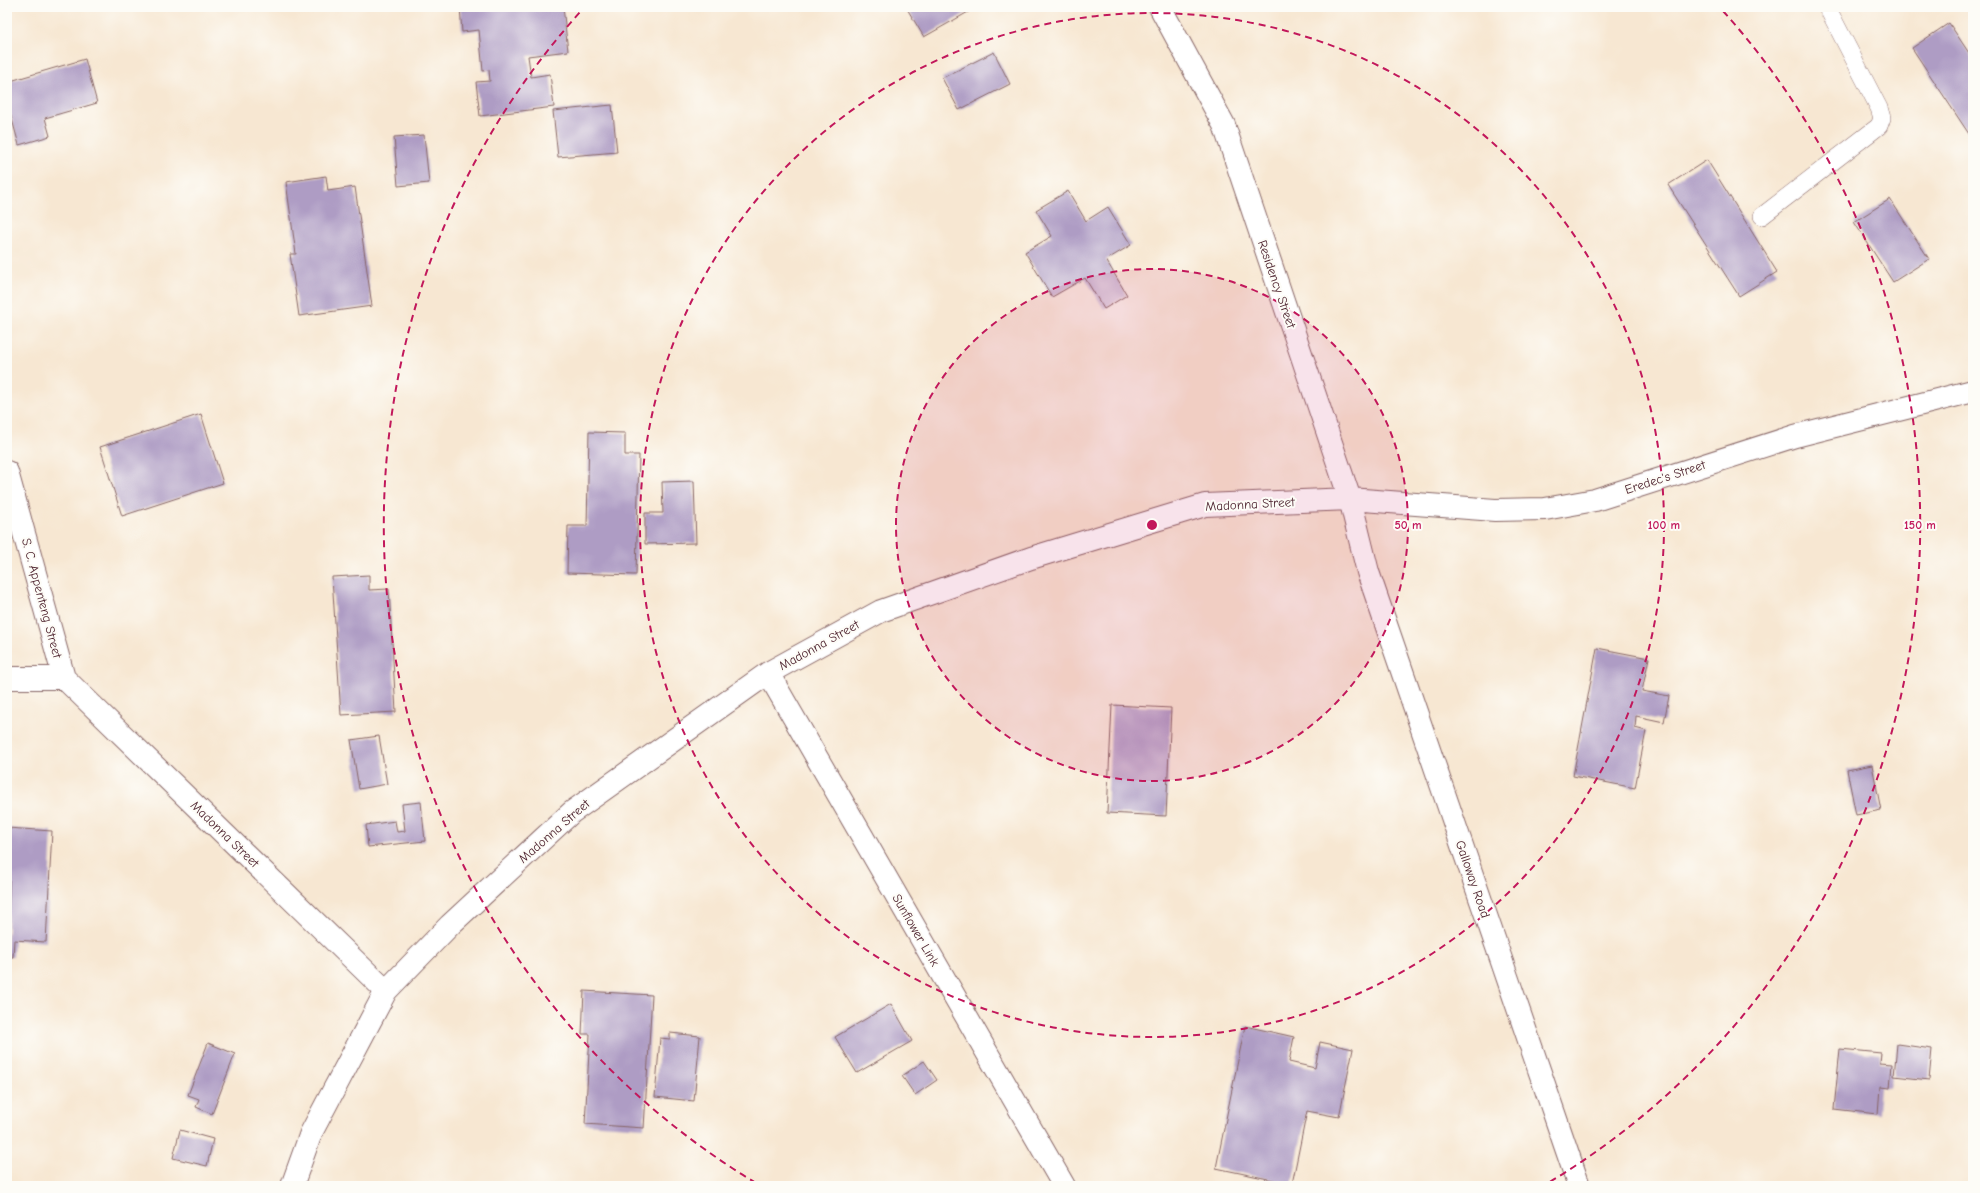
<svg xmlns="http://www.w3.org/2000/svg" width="1980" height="1193" viewBox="0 0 1980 1193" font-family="'Comic Neue',sans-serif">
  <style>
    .building { fill: #ae9cc4 }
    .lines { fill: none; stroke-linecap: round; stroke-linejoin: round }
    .service-casing { stroke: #876565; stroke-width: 18 }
    .minor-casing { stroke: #876565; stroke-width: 24 }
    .service { stroke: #fff; stroke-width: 17 }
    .minor { stroke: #fff; stroke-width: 22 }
    .ring { fill: none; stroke: #c2185b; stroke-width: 2; stroke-dasharray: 7 5 }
    .labels { text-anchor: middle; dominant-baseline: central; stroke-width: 4; stroke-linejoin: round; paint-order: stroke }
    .street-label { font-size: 13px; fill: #4a1f2b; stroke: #fdfcf7 }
    .centre { fill: #c2185b; stroke: #fdfcf7; stroke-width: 2 }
    .ring-label { font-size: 12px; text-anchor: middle; font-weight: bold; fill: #c2185b; stroke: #fdfcf7; stroke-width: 4; stroke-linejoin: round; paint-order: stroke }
  </style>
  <rect width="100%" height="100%" fill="#fdfcf7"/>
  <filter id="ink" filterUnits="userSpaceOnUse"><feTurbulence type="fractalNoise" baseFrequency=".025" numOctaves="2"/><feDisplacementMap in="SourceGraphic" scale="8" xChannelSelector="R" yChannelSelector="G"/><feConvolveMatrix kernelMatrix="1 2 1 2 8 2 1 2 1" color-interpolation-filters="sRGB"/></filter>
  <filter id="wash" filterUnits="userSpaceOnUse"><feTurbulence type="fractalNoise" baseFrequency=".012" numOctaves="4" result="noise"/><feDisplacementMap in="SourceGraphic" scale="16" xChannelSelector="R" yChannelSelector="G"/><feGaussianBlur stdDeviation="0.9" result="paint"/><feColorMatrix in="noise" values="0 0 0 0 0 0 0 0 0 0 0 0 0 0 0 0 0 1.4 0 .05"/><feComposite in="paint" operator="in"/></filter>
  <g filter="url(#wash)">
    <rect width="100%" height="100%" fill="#f7e7d2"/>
    <g id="blocks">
      <path class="building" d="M460,7H563L568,51L528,56L531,77L550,74L554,107L480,116L476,82L490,81L489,70L483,71L479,30L462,32Z
        M906,7H977L924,37Z
        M1949,23L1973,59V140L1912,48Z
        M994,52L1010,84L959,110L942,78Z
        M85,59L97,103L45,118L50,136L19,145L7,101V82Z
        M612,105L617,152L558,157L553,111Z
        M424,135L429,183L398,186L394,137Z
        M1707,160L1777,272L1739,296L1668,185Z
        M326,176L328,191L355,187L372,306L299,316L290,254H296L286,182Z
        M1068,191L1086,221L1108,207L1131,245L1106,260L1127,295L1104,309L1085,278L1052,297L1025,252L1052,236L1036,210Z
        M1890,199L1929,259L1893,282L1854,222Z
        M201,414L223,483L122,516L100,447Z
        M589,432L625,433V455H639L636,575L567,573L568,526H587Z
        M694,481L696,543L645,544V513H663L662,482Z
        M369,575V590L389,589L396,712L341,715L332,577Z
        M1597,648L1649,658L1642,691L1669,696L1664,722L1636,716L1635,728L1646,731L1635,788L1573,776Z
        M1112,705L1171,708L1166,816L1107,813Z
        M379,736L387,784L359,789L351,740Z
        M1872,765L1881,810L1856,815L1847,770Z
        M421,802L425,841L368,847L366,825L395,821L397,832L405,831L402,804Z
        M7,828L52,831L46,942L14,940L13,957H7L10,862H7Z
        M584,991L652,995L644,1128L585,1124L590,1034H582Z
        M891,1004L912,1041L857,1073L835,1037Z
        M1245,1026L1294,1037L1289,1062L1315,1068L1320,1042L1353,1049L1339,1117L1307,1111L1292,1184L1216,1168Z
        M670,1033L700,1036L694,1101L655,1097L660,1038L670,1039Z
        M208,1043L235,1054L212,1114L196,1107L199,1099L188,1095Z
        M1897,1044L1932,1049L1929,1080L1894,1076Z
        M1840,1049L1881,1053L1880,1063L1892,1064L1890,1088L1880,1087L1878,1114L1834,1109Z
        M924,1061L937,1080L915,1095L902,1076Z
        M180,1130L213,1139L207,1166L173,1158Z"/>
    </g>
  </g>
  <g filter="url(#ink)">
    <use href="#blocks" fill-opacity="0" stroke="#876565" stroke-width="1"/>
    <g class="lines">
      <g class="service-casing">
        <path id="service" d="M1762,216L1879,126L1882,118L1879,108L1827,7"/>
      </g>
      <g class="minor-casing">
        <path id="minor" d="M1160,7L1224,125L1350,499L1368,572L1579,1186
          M7,472L64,678
          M768,673L1064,1186
          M7,678H64
          M64,678L386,991
          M292,1186L311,1133L386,991L450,925L572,812L768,673L881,611L1031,558L1205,505L1350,499L1495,510L1545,509L1595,500L1795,436L1973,391"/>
      </g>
      <use href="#service" class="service"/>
      <use href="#minor" class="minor"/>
    </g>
  </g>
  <circle cx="1152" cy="525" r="256" fill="#c2185b" fill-opacity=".12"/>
  <g class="ring">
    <circle cx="1152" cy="525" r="256"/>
    <circle cx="1152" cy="525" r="512"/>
    <path d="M756 1183A768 768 0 0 1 581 11M1723 11A768 768 0 0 1 1548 1183"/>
  </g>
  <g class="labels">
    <g class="street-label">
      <text transform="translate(1277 284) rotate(71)">Residency Street</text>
      <text transform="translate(1665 477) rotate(-18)">Eredec's Street</text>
      <text transform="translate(1250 504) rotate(-3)">Madonna Street</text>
      <text transform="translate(42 598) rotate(75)">S. C. Appenteng Street</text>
      <text transform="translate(819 645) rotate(-29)">Madonna Street</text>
      <text transform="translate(554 831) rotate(-41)">Madonna Street</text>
      <text transform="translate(225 834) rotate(44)">Madonna Street</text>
      <text transform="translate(1473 879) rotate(71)">Galloway Road</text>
      <text transform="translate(916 930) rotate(60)">Sunflower Link</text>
    </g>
  </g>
  <circle cx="1152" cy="525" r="6" class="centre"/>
  <g class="ring-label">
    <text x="1408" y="529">50 m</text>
    <text x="1664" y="529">100 m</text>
    <text x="1920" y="529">150 m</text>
  </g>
  <rect width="1980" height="1193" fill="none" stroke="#fdfcf7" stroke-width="24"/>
</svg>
